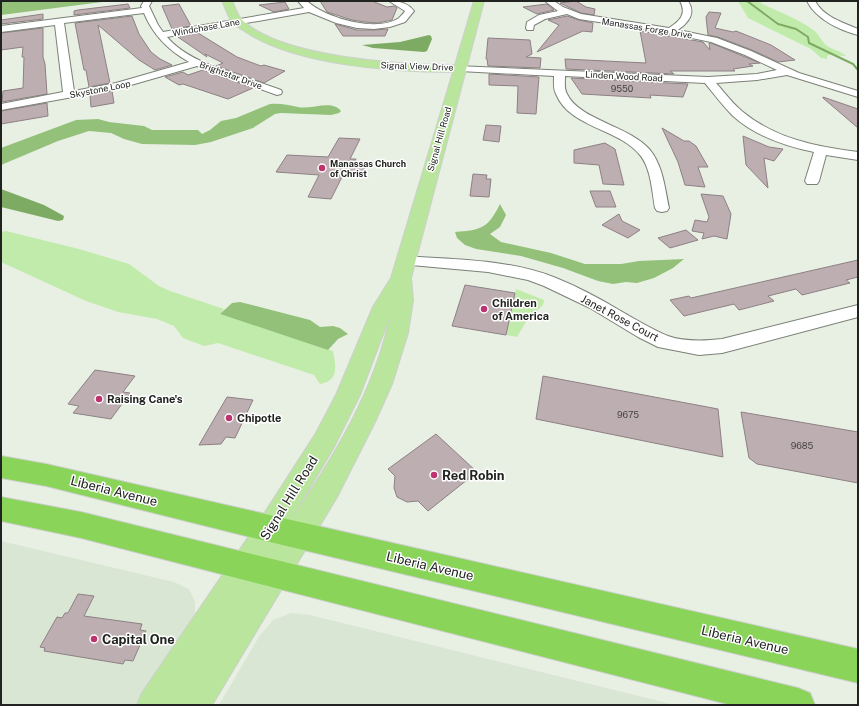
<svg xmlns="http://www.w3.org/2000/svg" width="859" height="706" viewBox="0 0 859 706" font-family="'Public Sans',sans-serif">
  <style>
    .built { fill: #dae6d4 }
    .green { fill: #c1ebaa }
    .forest { fill: #93c179 }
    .water { fill: #7eab63 }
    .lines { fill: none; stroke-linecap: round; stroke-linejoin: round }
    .stream { stroke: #7eab63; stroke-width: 2 }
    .building { fill: #bdaeb2; stroke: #8e8084 }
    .minor-casing { stroke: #7a8076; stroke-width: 2 }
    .major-casing { stroke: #cecfce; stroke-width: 2 }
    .highway-casing { stroke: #cecfce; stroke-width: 2 }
    .minor { fill: #fff; fill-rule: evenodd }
    .major { fill: #b9e59c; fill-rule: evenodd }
    .highway { fill: #8ad45a; fill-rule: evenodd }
    .poi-dot { fill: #bc336f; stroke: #fff; stroke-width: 1.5 }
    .labels { text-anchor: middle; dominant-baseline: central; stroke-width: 3; stroke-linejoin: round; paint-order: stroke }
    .far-street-label { font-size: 9px; fill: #20231f; stroke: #fff }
    .number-label { font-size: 9px; fill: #474644 }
    .far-poi-label { font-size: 9px; font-weight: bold; fill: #20231f; stroke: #fff; text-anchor: start }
    .poi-label { font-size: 11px; font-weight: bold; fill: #20231f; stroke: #fff; text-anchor: start }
    .street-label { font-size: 11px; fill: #20231f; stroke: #fff }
    .near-poi-label { font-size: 13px; font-weight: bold; fill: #20231f; stroke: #fff; text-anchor: start }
    .near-street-label { font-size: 13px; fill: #20231f; stroke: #fff }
  </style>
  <rect width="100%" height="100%" fill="#e8f0e4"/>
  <path class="built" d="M1,541L174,582L189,589L195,601V617L139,705H1Z
    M291,613L310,615L675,705H219L260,635L273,620Z"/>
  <path class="green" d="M738,1H761V3C778,12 797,18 812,29C819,33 821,41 826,45C832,50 840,50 846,56L829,55L827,56V59L821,58L811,49L748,18Z
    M6,231L79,249L129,264L159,286L170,291L224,309L220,314L333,351C336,366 339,381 320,384L314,375L218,343L204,346L183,338L174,326L157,319L118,312L86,301L1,262V232Z
    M516,289L544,300L543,305L527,320L517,337L506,335Z"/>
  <path class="forest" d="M1,1H110L1,15Z
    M270,104C280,103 288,105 298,107C311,110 332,99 341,111L339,113L331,115L281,113L275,114L253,128L211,142L195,145L142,144L124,139L111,133L89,131L58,141L1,165V148L76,120L98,119L109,122L144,126L152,130H198L202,134L210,130L221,121L236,118Z
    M500,204L506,215L500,227L490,234L501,242L551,253L585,264H621L639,261L684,259L673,268L654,278L637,283L626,282L613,284L598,281L563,268L521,256L476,249L465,245L457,238L455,232C482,230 488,228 500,204Z
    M240,302L310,320L320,327L333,326L340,328L348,334L338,339L328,350L220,314L232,303Z"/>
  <path class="water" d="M429,35L431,36L432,39L427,51L424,52L373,48L362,45L400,42Z
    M1,189L44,205L64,216L63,220L58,221L1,207Z"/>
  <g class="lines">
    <path class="stream" d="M747,1L778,24L796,29L808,37L809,43L853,64L858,70"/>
  </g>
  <path class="building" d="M320,1H372L387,7L394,6L397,8L392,20L378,23L365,22L352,20L327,12Z
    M576,1L586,7L595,9L594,15L581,13L560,3Z
    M285,2L289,9L274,12L259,5Z
    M128,4L130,8L74,15V11L78,10Z
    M179,4L191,26L172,29L162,6Z
    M547,4L554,10L537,14L523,7Z
    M709,12L721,13L715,28L733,32L736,31L771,45L795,60L778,62L752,50L718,37L708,35L706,17Z
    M43,14V19L1,24V20Z
    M132,16L139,34L151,52L160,59L172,65L155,70L139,60L98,25L110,83L89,87L86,70H84L75,23Z
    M567,16L579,20L593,23L592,32L583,31L537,52L559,25L548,20Z
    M335,24L357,30H374L388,29L385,36H343Z
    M43,28V57L45,64L47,94L2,102L3,91L23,88L24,57H22L23,47L1,50V33Z
    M640,31L703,42L710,50L709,43H711L760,63L749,64L753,66L733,69L735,71H670L674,74L566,69L565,59L646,63Z
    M198,33L237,57L261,66L264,65L285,71L264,83L216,66L223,63L205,54L207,57L178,37Z
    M488,38L530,40L532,54L526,57L541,58L540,68L488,66L487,59H486Z
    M203,70L253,88L228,99L183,84L179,85L165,77L183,72L188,75Z
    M489,74L539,77L536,114L517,113L518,86L489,85Z
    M571,78L688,84L683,97L650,95L651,98L582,94Z
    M112,91L114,103L91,107L90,95Z
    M823,97L858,109V128L823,98Z
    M47,103L48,116L1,124V111Z
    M486,125L501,126L499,142L483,140Z
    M662,128L684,141H689L696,146L708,167H698L705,187L685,185L678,162Z
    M743,136L769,147L783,149L774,161L764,158L768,188L746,165Z
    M339,138L360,139L350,159H356L355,163H367L362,175L350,174L348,177H342L331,199L308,197L319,175L276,172L287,155L328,157Z
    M605,143L615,149L624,185L603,184L599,165L574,163V150Z
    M473,174L487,175L486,179H491L489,197L470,196Z
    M590,191H610L616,207H596Z
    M701,194L723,196L731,214L727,239L714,236L702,239L704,233L692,231L695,220L707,222L709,217Z
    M619,214L622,221L640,230L628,238L602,225Z
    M686,230L698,240L670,248L658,238Z
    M858,260V277L846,280L850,283L802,295L796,289L768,296L774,301L739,310L734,304L684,316L670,300L689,296L691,298Z
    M465,285L515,293L506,335L452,326Z
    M95,370L135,376L123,392L130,393L111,419L73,413L79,406L68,404Z
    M543,376L718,409L723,457L536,419Z
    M227,397L253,400L235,438L226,437L221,444L199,445Z
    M741,412L858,432V483L757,464L749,458Z
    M436,434L477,472L428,511L418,501L407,502L397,497L394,488L395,476L388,469Z
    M78,594L94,596L84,616L142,624L140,630L146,631L133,661L125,660L123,664L44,651L45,648L40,647L57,617L62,618L65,613H68Z"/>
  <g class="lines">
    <g class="minor-casing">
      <path id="minor" d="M144,1H152L149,6L158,25L163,32L304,8L298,1H307C325,18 377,33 399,18C401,16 404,13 405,11L389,1C399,1 408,3 414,11L405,22L390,27L374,29L357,28L336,23L309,12L167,37C190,65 247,77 281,90L282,92L281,94L277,95L197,66L117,89L1,110V104L63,92L55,25L1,32V26L142,8L141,6ZM144,13C153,35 168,50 189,62L116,83L74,91L64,23Z
        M545,1H554L563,7L581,14L669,28C680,21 687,14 680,1H688C696,13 689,22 678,30L717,38L751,51L799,73L858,91V97L787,75L757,80L716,83C725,93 733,104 743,112C776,139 817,147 858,152V160L826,155L819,181L817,184H807L805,181L814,152C785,146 755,136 733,116C723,106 714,94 705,83L565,76C565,82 564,89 567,94C579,120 630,126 650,150C663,166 665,189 669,208L667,211L662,212L657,211L655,208C652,191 651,168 640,155C618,128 570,128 556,94C553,89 554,81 554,76L460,71L455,68L456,66L708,77L757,74L777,70L745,55L711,42L658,31L579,19L567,14L545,19L534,25L533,30H527L526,28L527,22L539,15L558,11Z
        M807,1H815C824,17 842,22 858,29V35C839,30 816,19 807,1Z
        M406,256C456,260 509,259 556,278C578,287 599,298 619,310C635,319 651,329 668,336C685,342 704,341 722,339L858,305V317L722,353L699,355L658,347L638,337L590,308L544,286L528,280L488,272L400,264L398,261L400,258Z"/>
    </g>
    <g class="major-casing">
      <path id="major" d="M222,1H232C235,7 237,15 242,20C281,58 402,65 455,65L474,1H484L411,278L413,300L408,333L392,384L375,422L337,497L212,705H175L176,702L174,705H137L142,693L260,520L316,433L336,395L373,307L391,278L453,72C393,72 292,65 243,30C240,28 236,26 233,23C228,18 226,8 222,1ZM390,316C375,391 332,460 289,523L334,447L360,395Z"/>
    </g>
    <g class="highway-casing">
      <path id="highway" d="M1,456L46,464L858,649V683L270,542L46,486L1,478Z
        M1,497L81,512L798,688L810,693L815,705H731L81,538L1,521Z"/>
    </g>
    <use href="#minor" class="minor"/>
    <use href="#major" class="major"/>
    <use href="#highway" class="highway"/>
  </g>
  <g class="poi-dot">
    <circle cx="322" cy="168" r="4"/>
    <circle cx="484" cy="309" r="4"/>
    <circle cx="99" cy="399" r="4"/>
    <circle cx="229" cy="418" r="4"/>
    <circle cx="434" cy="475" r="4"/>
    <circle cx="94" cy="639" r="4"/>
  </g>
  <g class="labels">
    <g class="far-street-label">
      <text transform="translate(206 27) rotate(-10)">Windchase Lane</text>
      <text transform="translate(647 28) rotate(9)">Manassas Forge Drive</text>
      <text transform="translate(417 66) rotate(2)">Signal View Drive</text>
      <text transform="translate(231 75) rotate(20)">Brightstar Drive</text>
      <text transform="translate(624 76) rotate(3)">Linden Wood Road</text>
      <text transform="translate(100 89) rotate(-11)">Skystone Loop</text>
      <text transform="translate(439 139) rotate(-74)">Signal Hill Road</text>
    </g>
    <g class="number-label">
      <text x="622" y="88">9550</text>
      <text x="628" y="414">9675</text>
      <text x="802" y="445">9685</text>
    </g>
    <g class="far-poi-label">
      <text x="330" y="163">Manassas Church<tspan x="330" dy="10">of Christ</tspan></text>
    </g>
    <g class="poi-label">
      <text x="492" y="303">Children<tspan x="492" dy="13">of America</tspan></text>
      <text x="107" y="399">Raising Cane's</text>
      <text x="237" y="418">Chipotle</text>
    </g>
    <g class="street-label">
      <text transform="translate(620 318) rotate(28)">Janet Rose Court</text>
    </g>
    <g class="near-poi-label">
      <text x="442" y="475">Red Robin</text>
      <text x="102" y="639">Capital One</text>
    </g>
    <g class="near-street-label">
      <text transform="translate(114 491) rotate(14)">Liberia Avenue</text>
      <text transform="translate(289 498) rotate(-58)">Signal Hill Road</text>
      <text transform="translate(430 566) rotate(13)">Liberia Avenue</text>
      <text transform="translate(745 640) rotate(13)">Liberia Avenue</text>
    </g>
  </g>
  <rect width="859" height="706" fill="none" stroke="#20231f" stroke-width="4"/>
</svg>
